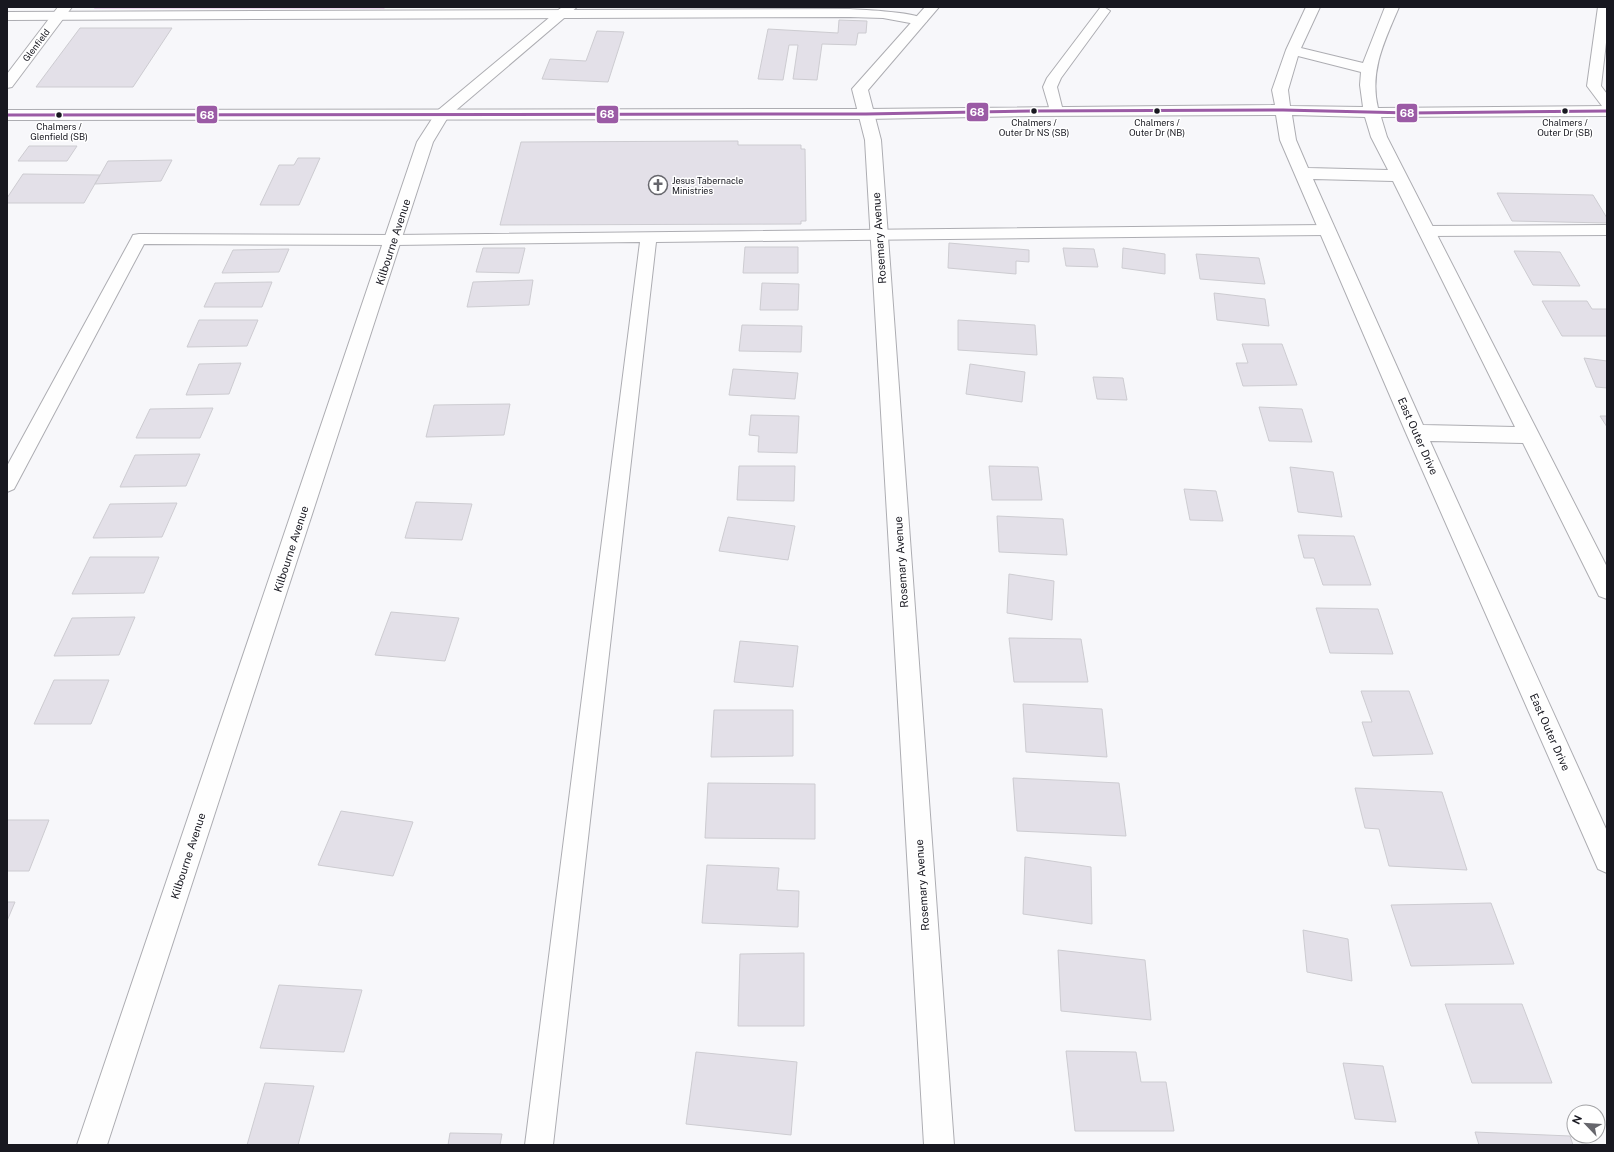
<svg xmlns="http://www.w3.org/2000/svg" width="1614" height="1152" viewBox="0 0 1614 1152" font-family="'Public Sans',sans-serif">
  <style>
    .green { fill: #ecd5ee }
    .building { fill: #e3e0e8; stroke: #cdccd1 }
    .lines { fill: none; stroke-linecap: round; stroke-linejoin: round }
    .lane-casing { stroke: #adadb2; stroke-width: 2 }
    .street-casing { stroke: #adadb2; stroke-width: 2 }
    .secondary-casing { stroke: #adadb2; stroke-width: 2 }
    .lane { fill: #fefefe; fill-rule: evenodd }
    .street { fill: #fefefe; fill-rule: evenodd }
    .secondary { fill: #fefefe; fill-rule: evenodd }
    .bus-1-casing { stroke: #fff; stroke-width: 5 }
    .bus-1 { stroke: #9b5ba5; stroke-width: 3 }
    .bus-dot { fill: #181820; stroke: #fff; stroke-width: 1.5 }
    .labels { text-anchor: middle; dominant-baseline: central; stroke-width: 3; stroke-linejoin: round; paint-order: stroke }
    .far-street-label { font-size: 9px; fill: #181820; stroke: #fff }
    .far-bus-label { font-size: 9px; fill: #181820; stroke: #fff }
    .far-poi-label { font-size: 9px; fill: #181820; stroke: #fff; text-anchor: start }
    .street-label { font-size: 11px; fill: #181820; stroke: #fff }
    .line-badge { stroke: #fff; stroke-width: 1.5 }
    .badge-label { font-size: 11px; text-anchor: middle; font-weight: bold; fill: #fff }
  </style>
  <rect width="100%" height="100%" fill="#f7f7fa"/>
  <path class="green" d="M95,7H386L384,9H94Z"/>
  <path class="building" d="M839,20L867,21L866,33H858L856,45L822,44L817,80L793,79L798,45H789L783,80L758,79L768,29L838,33Z
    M80,28H172L133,87H36Z
    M597,31L624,32L608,82L542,79L550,59L586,61Z
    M738,141V145H801V149H805L806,221H801V224L500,225L521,142Z
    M29,146H77L67,161H18Z
    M298,158H320L299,205H260L279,165H294Z
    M172,160L161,181L95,184L108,161Z
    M23,174L100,175L84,203H7V198Z
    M1497,193L1593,195L1607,218V223L1512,221Z
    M949,243L1029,250V262L1016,261V274L948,268Z
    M745,247H798V273H743Z
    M483,248H525L519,273L476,272Z
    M1063,248L1094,249L1098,267L1066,266Z
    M1123,248L1165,254V274L1122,268Z
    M289,249L279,272L222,273L233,250Z
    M1514,251L1560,252L1580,286L1533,285Z
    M1196,254L1259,258L1265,284L1200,279Z
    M533,280L529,305L467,307L473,282Z
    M272,282L262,307H204L215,283Z
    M762,283L799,284L798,310H760Z
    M1214,293L1265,299L1269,326L1217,320Z
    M1542,301H1587L1592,309H1607V336H1562Z
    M199,320H258L247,346L187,347Z
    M958,320L1035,325L1037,355L958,350Z
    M742,325L802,326L801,352L739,351Z
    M1242,344H1282L1297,385L1243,386L1236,363H1248Z
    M1584,358L1607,361V388L1596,387Z
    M241,363L229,394L186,395L199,364Z
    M970,364L1025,372L1022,402L966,394Z
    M733,369L798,373L795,399L729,395Z
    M1093,377L1123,378L1127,400L1097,399Z
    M510,404L504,435L426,437L434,405Z
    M1259,407L1302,409L1312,442L1269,441Z
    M213,408L200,438H136L150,409Z
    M751,415L799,416L797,453L758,452L759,436L749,435Z
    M1600,416H1607V427Z
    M200,454L186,486L120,487L135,455Z
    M739,466H795L794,501L737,500Z
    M989,466L1038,467L1042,500H992Z
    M1290,467L1333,472L1342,517L1298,512Z
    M1184,489L1216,491L1223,521L1190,520Z
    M416,502L472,504L462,540L405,538Z
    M177,503L162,537L93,538L110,504Z
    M997,516L1063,519L1067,555L999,552Z
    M728,517L795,526L788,560L719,551Z
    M1298,535L1354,536L1371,585H1323L1314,558H1304Z
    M90,557H159L144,593L72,594Z
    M1009,574L1054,581L1052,620L1007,613Z
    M1316,608L1378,609L1393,654L1330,653Z
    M391,612L459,618L445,661L375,655Z
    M135,617L119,655L54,656L72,618Z
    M1009,638L1081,639L1088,682H1014Z
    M740,641L798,646L793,687L734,682Z
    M54,680H109L91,724H34Z
    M1361,691H1409L1433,754L1373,756L1362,722H1372Z
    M1023,704L1102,709L1107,757L1026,752Z
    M714,710H793V756L711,757Z
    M1013,778L1119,783L1126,836L1017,831Z
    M708,783L815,784V839L705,838Z
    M1355,788L1442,792L1467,870L1389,866L1379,829L1365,828Z
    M341,811L413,822L393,876L318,865Z
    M7,820H49L29,871H7Z
    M1025,857L1091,867L1092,924L1023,914Z
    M707,865L779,868L777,890L799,891L798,927L702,923Z
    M7,902H15L7,921Z
    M1491,903L1514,964L1411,966L1391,905Z
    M1303,930L1348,939L1352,981L1307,972Z
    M1058,950L1145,960L1151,1020L1061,1011Z
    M804,953V1026H738L740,954Z
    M279,985L362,990L344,1052L260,1048Z
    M1445,1004H1522L1552,1083H1472Z
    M1066,1051L1136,1052L1141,1082H1166L1174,1131H1075Z
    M696,1052L797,1062L791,1135L686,1124Z
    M1343,1063L1383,1066L1396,1122L1355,1119Z
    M265,1083L314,1086L298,1145H247Z
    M1475,1132L1570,1136L1573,1145H1479Z
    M450,1133L502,1134L500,1145H448Z"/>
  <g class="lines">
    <g class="lane-casing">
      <path id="lane" d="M1104,7L1110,11L1061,78L1057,87L1063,111L1061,114H1051L1043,87L1047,78L1100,8Z
        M1598,7H1607V34L1601,86L1607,94V107L1602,106L1587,86Z
        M850,9C863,10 921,12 927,21L921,25L883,18L850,17L7,20V12Z
        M1327,225L1332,226L1335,230L1332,234L1327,235L656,242L553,1145H525L640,242L394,245L144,244L14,489L7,492V466L131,239L133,235L139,234L394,235Z
        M1607,225V235L1426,236L1421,235L1418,231L1421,227L1426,226Z"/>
    </g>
    <g class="street-casing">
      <path id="street" d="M58,7H72L12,87L7,88V74Z
        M562,7H577L448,117L433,142L107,1145H77L417,142L437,111Z
        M925,7H939L868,90L881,140L954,1145H924L865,140L852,89Z"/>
    </g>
    <g class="secondary-casing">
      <path id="secondary" d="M1306,7H1320L1301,48L1363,63L1385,7H1399C1385,40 1369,71 1378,108L1607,106V116L1381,117L1387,137L1607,567V599L1599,596L1523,443L1430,441L1607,831V873L1598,869L1406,433L1280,140L1276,115L1032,116L866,119L7,120V110L866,109L1275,105L1272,90L1286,50ZM1298,56L1361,72L1360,85L1363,107L1290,106L1288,90ZM1292,115L1365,117L1371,137L1388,170L1308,168L1296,140ZM1313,179L1393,181L1515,427L1423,425Z"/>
    </g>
    <use href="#lane" class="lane"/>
    <use href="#street" class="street"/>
    <use href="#secondary" class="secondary"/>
    <g class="bus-1-casing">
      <path id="bus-1" d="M7,115L866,114L1032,111L1283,110L1410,113L1607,111"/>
    </g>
    <use href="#bus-1" class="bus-1"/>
  </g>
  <defs>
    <g id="church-ring" transform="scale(1)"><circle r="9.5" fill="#fff" stroke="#66666c" stroke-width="1.5"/><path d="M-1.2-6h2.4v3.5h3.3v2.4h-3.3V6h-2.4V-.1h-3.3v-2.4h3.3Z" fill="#66666c"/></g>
  </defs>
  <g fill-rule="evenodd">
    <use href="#church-ring" x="658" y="185"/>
  </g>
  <g class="bus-dot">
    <circle cx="1034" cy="111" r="3.5"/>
    <circle cx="1157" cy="111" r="3.5"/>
    <circle cx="1565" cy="111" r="3.5"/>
    <circle cx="59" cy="115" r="3.5"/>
  </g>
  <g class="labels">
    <g class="far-street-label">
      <text transform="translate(36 45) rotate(-53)">Glenfield</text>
    </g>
    <g class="far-bus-label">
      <text x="1034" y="122">Chalmers /<tspan x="1034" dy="10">Outer Dr NS (SB)</tspan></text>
      <text x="1157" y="122">Chalmers /<tspan x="1157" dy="10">Outer Dr (NB)</tspan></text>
      <text x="1565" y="122">Chalmers /<tspan x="1565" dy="10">Outer Dr (SB)</tspan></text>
      <text x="59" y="126">Chalmers /<tspan x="59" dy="10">Glenfield (SB)</tspan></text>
    </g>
    <g class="far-poi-label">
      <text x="672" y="180">Jesus Tabernacle<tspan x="672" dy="10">Ministries</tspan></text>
    </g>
    <g class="street-label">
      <text transform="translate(879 238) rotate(-94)">Rosemary Avenue</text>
      <text transform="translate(393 242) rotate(-72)">Kilbourne Avenue</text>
      <text transform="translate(1418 436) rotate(66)">East Outer Drive</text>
      <text transform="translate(291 549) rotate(-72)">Kilbourne Avenue</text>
      <text transform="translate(901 562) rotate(-94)">Rosemary Avenue</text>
      <text transform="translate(1550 732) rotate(66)">East Outer Drive</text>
      <text transform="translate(188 856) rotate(-72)">Kilbourne Avenue</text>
      <text transform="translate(922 885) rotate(-94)">Rosemary Avenue</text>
    </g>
  </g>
  <g class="line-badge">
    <rect x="966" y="102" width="23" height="20" rx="4" fill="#9b5ba5"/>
    <rect x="1396" y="103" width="22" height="20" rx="4" fill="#9b5ba5"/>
    <rect x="596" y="105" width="23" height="19" rx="4" fill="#9b5ba5"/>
    <rect x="196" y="105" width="22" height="19" rx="4" fill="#9b5ba5"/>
  </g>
  <g class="badge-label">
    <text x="977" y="116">68</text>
    <text x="1407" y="117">68</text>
    <text x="607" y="118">68</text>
    <text x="207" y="119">68</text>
  </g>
  <rect width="1614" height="1152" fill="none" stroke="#181820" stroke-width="16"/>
  <g transform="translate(1586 1124) rotate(295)"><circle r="19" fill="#ffffff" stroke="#a3a3a6"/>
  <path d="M0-3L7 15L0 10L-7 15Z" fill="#66666c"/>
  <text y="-6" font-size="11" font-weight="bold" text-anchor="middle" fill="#181820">N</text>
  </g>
</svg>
